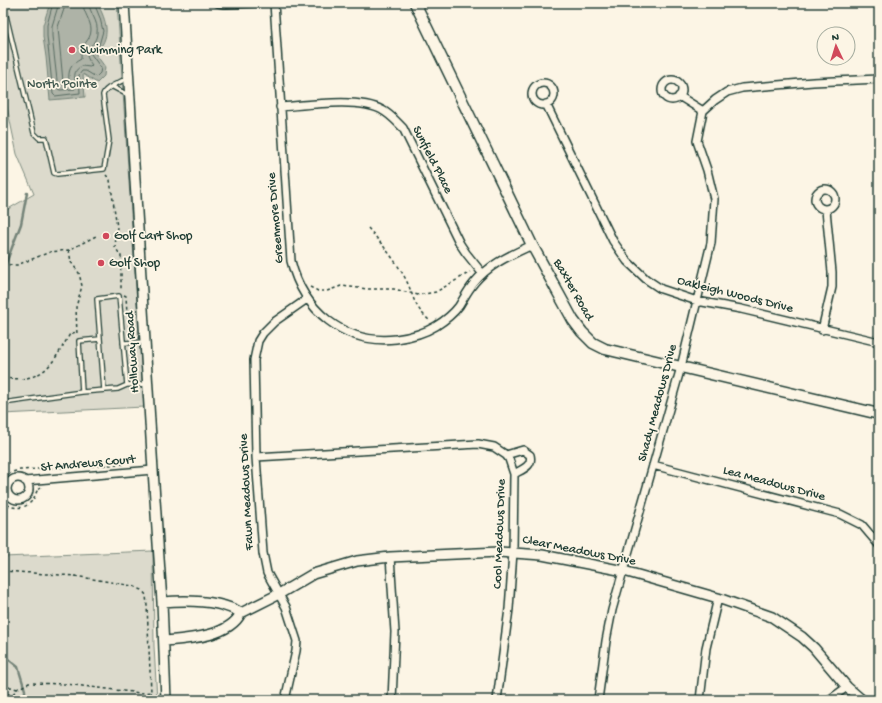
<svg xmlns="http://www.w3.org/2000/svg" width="882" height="703" viewBox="0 0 882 703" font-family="'Gochi Hand',sans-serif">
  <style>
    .green { fill: #dcdacc; stroke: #7e8c80 }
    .water { fill: #aeb3a7; stroke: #758479 }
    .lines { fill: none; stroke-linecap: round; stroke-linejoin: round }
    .shore { stroke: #586c62; stroke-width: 1 }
    .stream { stroke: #758479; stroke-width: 2.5 }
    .service-casing { stroke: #1f3d34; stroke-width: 6 }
    .minor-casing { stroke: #1f3d34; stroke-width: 10 }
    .tertiary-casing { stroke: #1f3d34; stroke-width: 12 }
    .secondary-casing { stroke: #1f3d34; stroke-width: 13 }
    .path { stroke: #1f3d34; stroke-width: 1.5; stroke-dasharray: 3 3; stroke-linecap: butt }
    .service { stroke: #fcf5e5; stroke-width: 3.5 }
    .minor { stroke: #fcf5e5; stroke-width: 7 }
    .tertiary { stroke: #fcf5e5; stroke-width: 9 }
    .secondary { stroke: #fcf5e5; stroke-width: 10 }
    .poi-dot { fill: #d1495b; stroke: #fcf5e5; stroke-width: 1.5 }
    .labels { text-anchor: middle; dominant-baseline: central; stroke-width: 3.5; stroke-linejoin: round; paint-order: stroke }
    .poi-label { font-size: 13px; fill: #1f3d34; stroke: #fcf5e5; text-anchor: start }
    .park-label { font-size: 13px; fill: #455c52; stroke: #fcf5e5 }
    .street-label { font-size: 13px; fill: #1f3d34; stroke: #fcf5e5 }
  </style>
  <rect width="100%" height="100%" fill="#fcf5e5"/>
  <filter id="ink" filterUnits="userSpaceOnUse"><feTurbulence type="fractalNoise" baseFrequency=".025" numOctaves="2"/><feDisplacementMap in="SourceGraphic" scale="8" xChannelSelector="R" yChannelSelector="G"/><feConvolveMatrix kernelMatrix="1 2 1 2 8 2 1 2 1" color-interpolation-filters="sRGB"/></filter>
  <g filter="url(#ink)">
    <path class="green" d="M3,3H117L144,407L3,414V212L34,194L17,154L3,88Z
      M153,551L154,646L157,700H3V557Z"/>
    <path class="water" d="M50,3H97C107,21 112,38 95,53L105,67L104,76L97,83L83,74L85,97L50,100L46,57L43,37V25Z"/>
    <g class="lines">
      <path class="shore" d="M53,3L47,25V36L53,94L55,96L80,93L79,75L82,71H86L96,77L100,73L101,68L91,54L93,50L99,45L103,31L100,18L94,3
        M59,3L52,26V36L58,89L60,90L75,89C76,79 71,71 82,66L90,67L92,65C90,62 87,59 87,54C86,48 92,46 94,42C96,39 97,35 97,33C99,21 89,13 89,3
        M65,3L64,9L58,27L63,82L65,84L69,82C68,70 70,65 81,59C80,42 91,42 91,30C91,20 83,13 83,3"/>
      <path class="stream" d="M3,271L21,224L27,193
        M3,655L18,667L25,690V694L30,700"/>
      <g class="service-casing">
        <path id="service" d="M3,3L34,133L39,138H46L54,173L57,174L104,169L109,140L103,95C105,87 120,83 127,78
          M113,87L128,95
          M123,343L144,342
          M104,390L97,299L119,296L127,385
          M82,392L79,341L100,339
          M3,403L82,392L118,389L127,385L147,384"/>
      </g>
      <g class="minor-casing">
        <path id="minor" d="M218,3L224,4L254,3
          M274,3L291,261C303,310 344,345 396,339C411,337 423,334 436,326C444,321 453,314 459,306C464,298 468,290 474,283C489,264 511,255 532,245
          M662 90a10 10 0 1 1 20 0a10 10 0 1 1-20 0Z
          M532 94a11 11 0 1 1 22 0a11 11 0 1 1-22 0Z
          M679,96L703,111
          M546,104L613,241L627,261L646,279L661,289L697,301L741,309L879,342
          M280,107C307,105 359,97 382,110C390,114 396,121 403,128L460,244L466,253L482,273
          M703,111L715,100L727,92L742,88L813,82L879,79
          M815 199a10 10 0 1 1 20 0a10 10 0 1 1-20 0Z
          M822,330L832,287V272L826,210
          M506,455L523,450L530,455C533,466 523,469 514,474
          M256,457L478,444L494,447L506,455L509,459L514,474L513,552L509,609L497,700
          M653,465L840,514L862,525L879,545
          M7 489a11 11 0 1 1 22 0a11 11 0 1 1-22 0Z
          M25,481L153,470
          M390,557L395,632L392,700
          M285,700L296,651L297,641L286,607L267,573L263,553L256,457L254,360L258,341L263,333L274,322L307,299
          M598,700L606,641L612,610L681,367L711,243L714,199L707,170L697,141L703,111
          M700,700L706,648L718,598
          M829,700L847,687"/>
      </g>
      <g class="tertiary-casing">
        <path id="tertiary" d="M124,3L153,470L162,602L166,700
          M162,602C186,600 220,600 241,613
          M164,641C188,639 229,637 241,613L279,594L313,574L357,561L390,557L499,552L542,555L624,571L718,598L772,617L802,637L814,648L847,687L862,700"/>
      </g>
      <g class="secondary-casing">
        <path id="secondary" d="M415,3L532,245L573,320L582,332L593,343L605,349L879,414"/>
      </g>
      <path class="path" d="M106,175L110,180L117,227L115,247L121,256V291
        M368,228C381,243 394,258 404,276C415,296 411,304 430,321
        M69,250L71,262L79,273L82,286L76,307L77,336
        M3,263L11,265H17L50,252L69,250L98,235
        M310,287L318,291H327L341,286L368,289H394L418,295L436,292L470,272
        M124,295L126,296L127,314
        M128,326L135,333
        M3,378C44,383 51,366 70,334L76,332
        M3,478L12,472L20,470L125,464
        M3,500C10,510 24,510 32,501C36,496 35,491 41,487
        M3,571L75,576L133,586L142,590L146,595L147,606L151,692L140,693L66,684L29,683L17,689L13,694L3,695
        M3,688L11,687L17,689
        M151,692L152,700"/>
      <use href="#service" class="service"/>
      <use href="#minor" class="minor"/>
      <use href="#tertiary" class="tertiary"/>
      <use href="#secondary" class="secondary"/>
    </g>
  </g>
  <g class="poi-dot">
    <circle cx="72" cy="50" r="4"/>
    <circle cx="106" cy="236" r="4"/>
    <circle cx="101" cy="263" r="4"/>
  </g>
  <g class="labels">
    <g class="poi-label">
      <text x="80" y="50">Swimming Park</text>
      <text x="114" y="236">Golf Cart Shop</text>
      <text x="109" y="263">Golf Shop</text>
    </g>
    <g class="park-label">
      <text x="62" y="84">North Pointe</text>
    </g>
    <g class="street-label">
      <text transform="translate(432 160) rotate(63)">Sunfield Place</text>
      <text transform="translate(276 218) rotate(-95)">Greenmore Drive</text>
      <text transform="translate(573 290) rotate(60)">Baxter Road</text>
      <text transform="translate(735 295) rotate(14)">Oakleigh Woods Drive</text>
      <text transform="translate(133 352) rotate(-94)">Holloway Road</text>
      <text transform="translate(658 403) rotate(-75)">Shady Meadows Drive</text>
      <text transform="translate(88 464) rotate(-5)">St Andrews Court</text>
      <text transform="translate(774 484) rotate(15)">Lea Meadows Drive</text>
      <text transform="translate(247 492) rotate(-93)">Fawn Meadows Drive</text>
      <text transform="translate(500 534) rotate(-88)">Cool Meadows Drive</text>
      <text transform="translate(579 551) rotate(11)">Clear Meadows Drive</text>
    </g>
  </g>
  <rect width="882" height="703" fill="none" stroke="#fcf5e5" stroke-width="16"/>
  <rect x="8" y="8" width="866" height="687" fill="none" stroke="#1f3d34" stroke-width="1.5" filter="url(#ink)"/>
  <g transform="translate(836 46) rotate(356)"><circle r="19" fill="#fcf5e5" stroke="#a4ab9e"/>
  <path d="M0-3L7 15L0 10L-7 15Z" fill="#d1495b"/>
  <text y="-6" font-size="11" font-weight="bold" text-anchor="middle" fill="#1f3d34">N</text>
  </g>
</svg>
